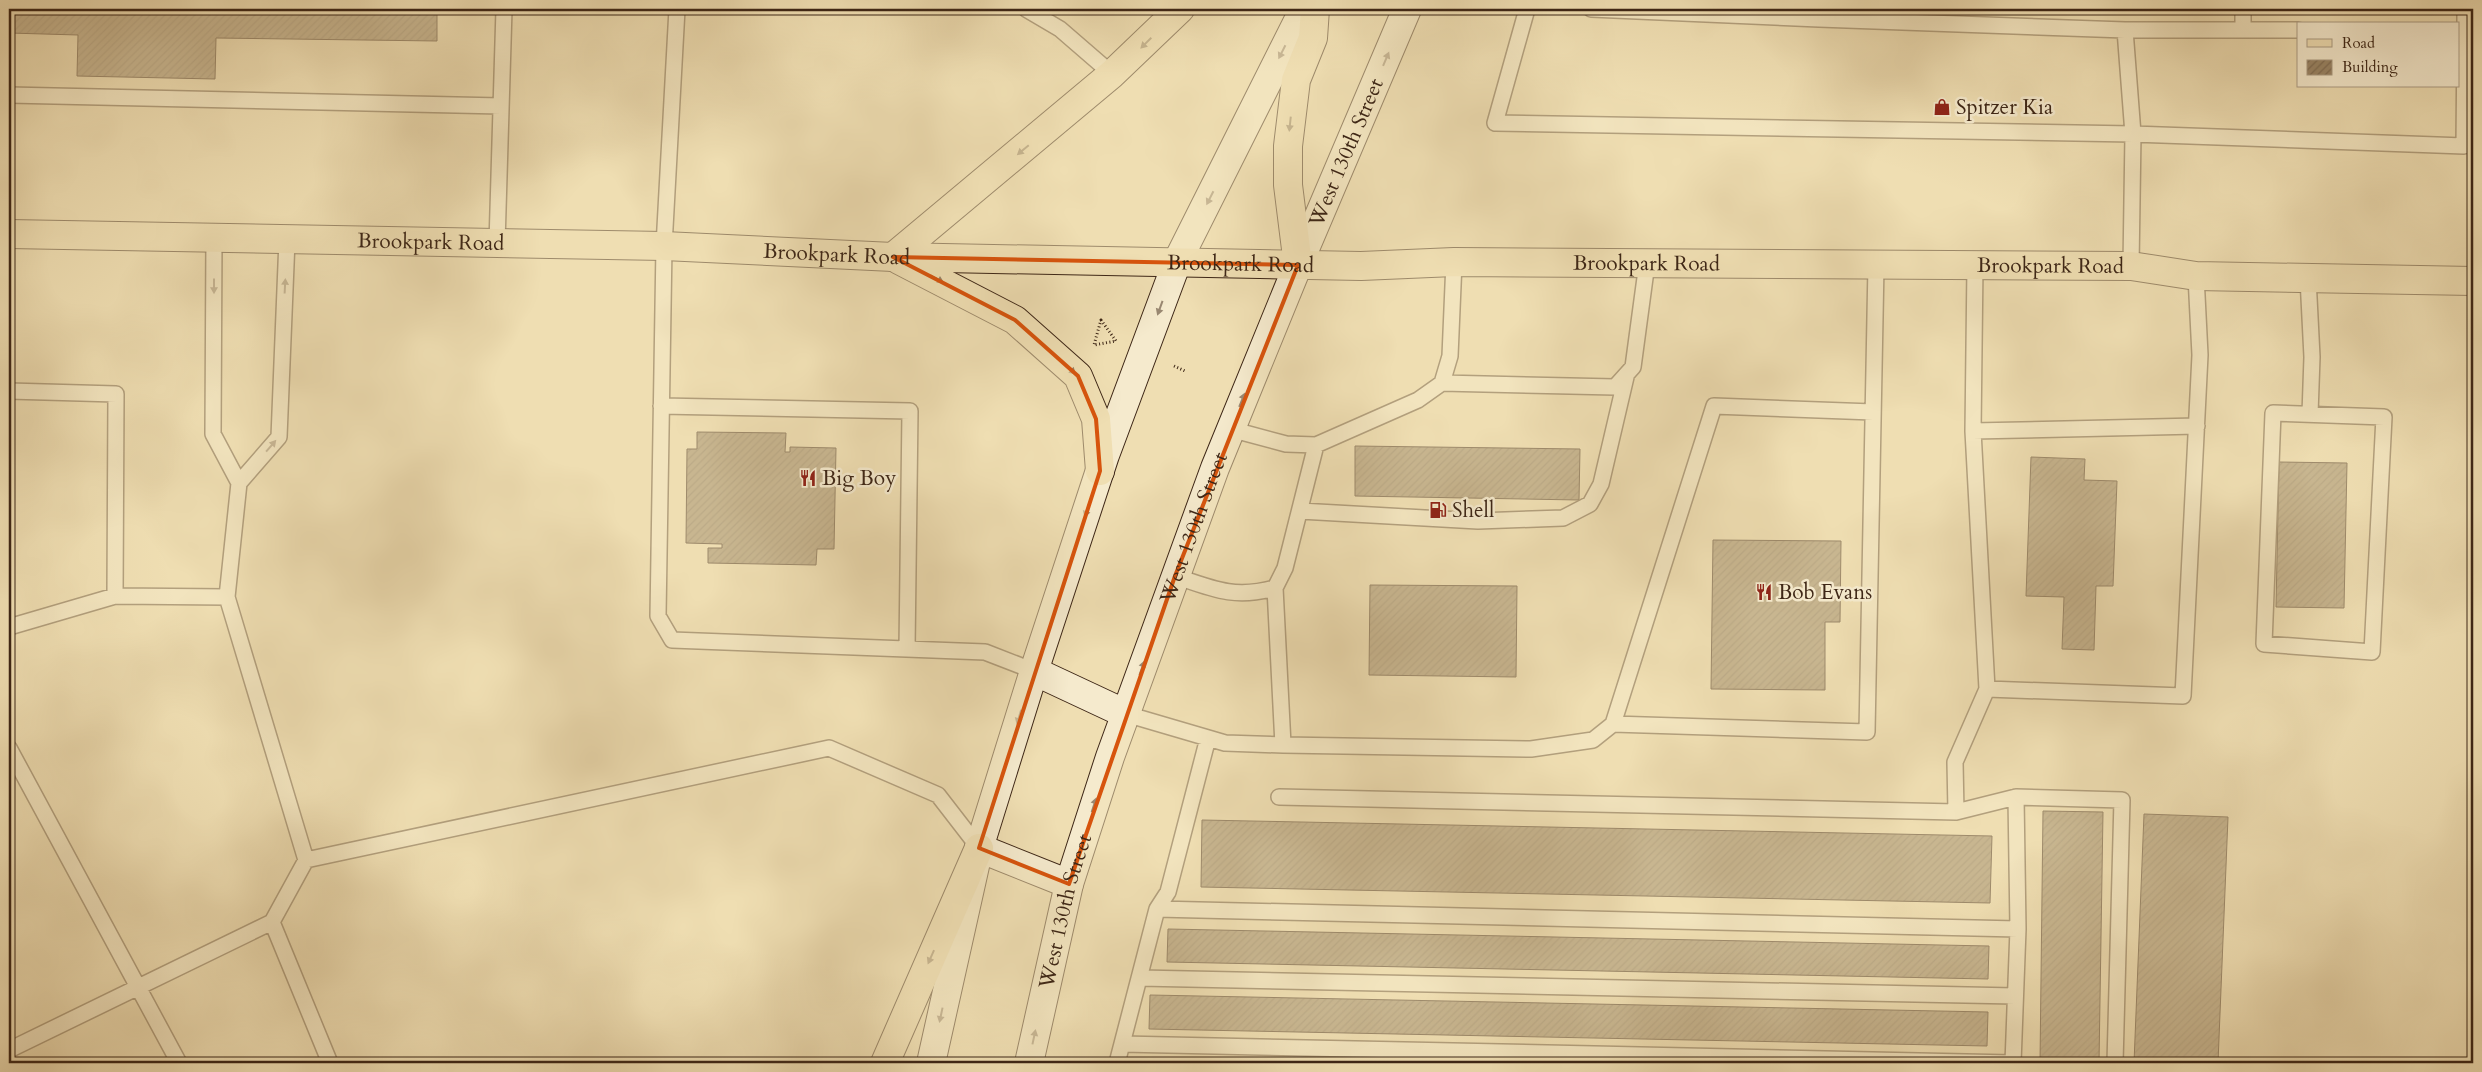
<svg xmlns="http://www.w3.org/2000/svg" width="2482" height="1072" viewBox="0 0 2482 1072" font-family="Cardo,serif">
  <style>
    .building { fill: url(#building-hatch); stroke: #3d2616 }
    .lines { fill: none; stroke-linecap: round; stroke-linejoin: round }
    .lane-casing { stroke: #6a543d; stroke-width: 18 }
    .secondary-casing { stroke: #3d2616; stroke-width: 30 }
    .primary-casing { stroke: #3d2616; stroke-width: 30 }
    .highway-casing { stroke: #3d2616; stroke-width: 30 }
    .path { stroke: #3d2616; stroke-width: 3; stroke-dasharray: 1 2.5; stroke-linecap: butt }
    .lane { stroke: #f5eacd; stroke-width: 15 }
    .secondary { stroke: #f5eacd; stroke-width: 28 }
    .primary { stroke: #efdeb2; stroke-width: 28 }
    .highway { stroke: #efdeb2; stroke-width: 28 }
    .oneway { fill: #968264 }
    .oneway2 { fill: #998872 }
    .marked { fill: none; stroke: #d7540d; stroke-width: 4; stroke-linejoin: round }
    .labels { text-anchor: middle; dominant-baseline: central; stroke-width: 5; stroke-linejoin: round; paint-order: stroke }
    .poi-label { font-size: 21px; fill: #3d2616; stroke: #f5eacd; text-anchor: start }
    .street-label { font-size: 21px; fill: #3d2616; stroke: #f5eacd }
  </style>
  <defs>
    <pattern id="building-hatch" width="6" height="6" patternUnits="userSpaceOnUse" patternTransform="scale(1.25)"><rect width="6" height="6" fill="#9a8667"/><path d="M-1 1l2-2M0 6l6-6M5 7l2-2" fill="none" stroke="#7f6d54"/></pattern>
  </defs>
  <rect width="100%" height="100%" fill="#efdeb2"/>
  <filter id="stains"><feTurbulence type="fractalNoise" baseFrequency=".004" numOctaves="4"/><feColorMatrix values="0 0 0 0 .2 0 0 0 0 .09 0 0 0 0 .02 0 0 0 .5 -.17"/></filter>
  <radialGradient id="worn" r=".72"><stop offset=".6" stop-color="#630" stop-opacity="0"/><stop offset="1" stop-color="#630" stop-opacity=".3"/></radialGradient>
  <path class="building" d="M9,9H437V41L216,38L215,79L77,76L78,35L9,33Z
    M697,432L786,433L785,452H790V447L836,448L834,549H817L816,565L708,563V548H722V544L686,543L687,449H697Z
    M1355,446L1580,449L1579,500L1355,496Z
    M2031,457L2085,459L2084,480L2117,481L2113,586H2096L2094,650L2062,649L2064,597L2026,596Z
    M2279,462L2347,463L2344,608L2276,607Z
    M1713,540L1841,541L1840,622H1825V690L1711,689Z
    M1370,585L1517,586L1516,677L1369,675Z
    M2043,811L2103,812L2099,1063H2040Z
    M2144,814L2228,817L2218,1063H2134Z
    M1202,820L1992,836L1990,903L1201,887Z
    M1168,929L1989,946L1988,979L1167,962Z
    M1150,995L1988,1012L1987,1046L1149,1029Z"/>
  <g class="lines">
    <g class="lane-casing">
      <path id="lane" d="M677,9L664,246L658,616L672,640L985,652L1034,671
        M1026,9L1060,29L1112,74
        M1527,9L1495,123L2133,134L2464,146L2465,31
        M1591,9L1819,19
        M1819,9V19L2125,30H2298
        M2243,29V9
        M2125,30L2133,134L2131,266
        M2458,31H2465V9
        M9,95L501,106
        M214,237L213,434L239,483L227,597L306,860L272,922L330,1063
        M497,243L504,9
        M1975,265L1973,431L1987,689L2183,696L2200,355L2196,276
        M2308,278L2312,357L2310,414
        M1442,383L1615,387L1633,367L1647,263
        M9,391L116,394L115,596
        M661,406L910,411L907,649
        M2273,413L2384,417L2372,652L2264,644Z
        M1230,429L1286,444L1316,445L1418,400L1442,383L1450,356L1454,262
        M1973,431L2197,426
        M239,483L279,437L287,240
        M1300,511L1478,521L1563,518L1590,504L1601,484L1626,377
        M1175,576C1213,589 1234,599 1275,588L1285,568L1316,445
        M1275,588L1283,745
        M9,627L115,596L227,597
        M1126,714L1225,743L1283,745L1531,749L1593,740L1613,724L1867,732L1876,265
        M1613,724L1714,406L1873,412
        M1208,738L1168,892L1157,909L2018,929
        M9,748L179,1063
        M1279,797L1956,812L2016,797L2018,929L2013,1063
        M2016,797L2122,800L2115,1063
        M1956,812L1955,762L1987,689
        M306,860L829,748L938,795L979,848
        M1140,978L2015,996
        M1122,1044L2013,1063
        M9,1050L272,922
        M1117,1063L1157,909"/>
    </g>
    <g class="secondary-casing">
      <g id="secondary">
        <path d="M1034,671L1126,714"/>
        <path d="M979,848L1069,884"/>
        <path d="M931,1063L979,848L1034,671L1105,455L1177,262L1304,9"/>
        <path id="s1" d="M1029,1063L1069,884L1110,757L1215,468L1298,265L1407,9"/>
      </g>
    </g>
    <g class="primary-casing">
      <g id="primary">
        <path id="s2" d="M9,234L664,246L893,257L1361,266L1454,262L2131,266L2196,276L2473,281"/>
        <path d="M893,257L1112,74L1180,9"/>
        <path d="M899,260L1015,320L1078,376L1096,419L1100,471"/>
        <path d="M1298,265L1288,185V146L1296,80L1313,38L1315,9"/>
      </g>
    </g>
    <g class="highway-casing">
      <path id="highway" d="M885,1063L979,848"/>
    </g>
    <path class="path" d="M1101,320L1116,341L1094,345Z
      M1174,366L1185,371"/>
    <use href="#lane" class="lane"/>
    <use href="#secondary" class="secondary"/>
    <use href="#primary" class="primary"/>
    <use href="#highway" class="highway"/>
  </g>
  <defs><path id="oneway-solid" d="M-6-.8H1V-3.2L6.5 0L1 3.2V.8H-6Z" transform="scale(1.25)"/></defs>
  <g class="oneway">
    <use href="#oneway-solid" transform="translate(1146 43) rotate(135)"/>
    <use href="#oneway-solid" transform="translate(1290 124) rotate(96)"/>
    <use href="#oneway-solid" transform="translate(1023 150) rotate(140)"/>
    <use href="#oneway-solid" transform="translate(937 279) rotate(28)"/>
    <use href="#oneway-solid" transform="translate(1070 369) rotate(42)"/>
    <use href="#oneway-solid" transform="translate(931 957) rotate(114)"/>
  </g>
  <g class="oneway2">
    <use href="#oneway-solid" transform="translate(1282 52) rotate(117)"/>
    <use href="#oneway-solid" transform="translate(1386 59) rotate(-67)"/>
    <use href="#oneway-solid" transform="translate(1210 198) rotate(117)"/>
    <use href="#oneway-solid" transform="translate(214 286) rotate(90)"/>
    <use href="#oneway-solid" transform="translate(285 286) rotate(-87)"/>
    <use href="#oneway-solid" transform="translate(1160 308) rotate(110)"/>
    <use href="#oneway-solid" transform="translate(1242 400) rotate(-68)"/>
    <use href="#oneway-solid" transform="translate(271 446) rotate(-49)"/>
    <use href="#oneway-solid" transform="translate(1087 510) rotate(108)"/>
    <use href="#oneway-solid" transform="translate(1142 668) rotate(-70)"/>
    <use href="#oneway-solid" transform="translate(1019 717) rotate(107)"/>
    <use href="#oneway-solid" transform="translate(1094 805) rotate(-72)"/>
    <use href="#oneway-solid" transform="translate(941 1015) rotate(102)"/>
    <use href="#oneway-solid" transform="translate(1034 1037) rotate(-78)"/>
  </g>
  <path d="M0 0H2482V1072H0ZM893,257L1298,265L1175,576L1069,884L979,848L1100,471L1096,419L1078,376L1015,320Z" fill="#efdeb2" fill-opacity=".55" fill-rule="evenodd"/>
  <path class="marked" d="M893,257L1298,265L1175,576L1069,884L979,848L1100,471L1096,419L1078,376L1015,320Z"/>
  <defs>
    <g id="shop-bare" transform="scale(1.35)"><path d="M-5-2.5h2.3a2.7 3.5 0 0 1 5.4 0H5L5.5 6h-11ZM-1.5-2.5h3a1.5 2.3 0 0 0-3 0Z" fill="#8f2418" stroke="#f5eacd" stroke-width="2.5" paint-order="stroke"/></g>
    <g id="restaurant-bare" transform="scale(1.35)"><path d="M-5-6h1v4h1v-4h1v4h1v-4h1v5L-1.5 .5V6h-2V.5L-5-1ZM5-6V6H3V1.5H1.5Q1.5-4 5-6Z" fill="#8f2418" stroke="#f5eacd" stroke-width="2.5" paint-order="stroke"/></g>
    <g id="fuel-bare" transform="scale(1.35)"><path d="M-5.5-6h7V0h2V4h1.3V-2.5L3-4.5l.8-.8L6-3V5H2.5V1h-1V6h-7ZM-4.2-4.7v3.2H.2V-4.7Z" fill="#8f2418" stroke="#f5eacd" stroke-width="2.5" paint-order="stroke"/></g>
  </defs>
  <g fill-rule="evenodd">
    <use href="#shop-bare" x="1942" y="107"/>
    <use href="#restaurant-bare" x="808" y="478"/>
    <use href="#fuel-bare" x="1438" y="510"/>
    <use href="#restaurant-bare" x="1764" y="592"/>
  </g>
  <g class="labels">
    <g class="poi-label">
      <text x="1956" y="107">Spitzer Kia</text>
      <text x="822" y="478">Big Boy</text>
      <text x="1452" y="510">Shell</text>
      <text x="1778" y="592">Bob Evans</text>
    </g>
    <g class="street-label">
      <text stroke="none"><textPath href="#s1" startOffset="966">West 130th Street</textPath></text>
      <text stroke="none"><textPath href="#s2" startOffset="422">Brookpark Road</textPath></text>
      <text stroke="none"><textPath href="#s2" startOffset="828">Brookpark Road</textPath></text>
      <text stroke="none"><textPath href="#s2" startOffset="1232">Brookpark Road</textPath></text>
      <text stroke="none"><textPath href="#s2" startOffset="1638">Brookpark Road</textPath></text>
      <text stroke="none"><textPath href="#s2" startOffset="2042">Brookpark Road</textPath></text>
      <text stroke="none"><textPath href="#s1" startOffset="561">West 130th Street</textPath></text>
      <text stroke="none"><textPath href="#s1" startOffset="156">West 130th Street</textPath></text>
    </g>
  </g>
  <rect width="2482" height="1072" fill="none" stroke="#efdeb2" stroke-width="30"/>
  <rect x="10" y="10" width="2462" height="1052" fill="none" stroke="#3d2616" stroke-width="2.5"/>
  <rect x="15" y="15" width="2452" height="1042" fill="none" stroke="#3d2616"/>
  <rect x="2297" y="22" width="162" height="65" fill="#f5eacd" stroke="#ab9c84"/>
  <rect x="2307" y="39" width="25" height="8" fill="#efdeb2" stroke="#ab9c84"/>
  <text x="2342" y="48" font-size="15" fill="#3d2616">Road</text>
  <rect x="2307" y="60" width="25" height="15" fill="url(#building-hatch)" stroke="#ab9c84"/>
  <text x="2342" y="72" font-size="15" fill="#3d2616">Building</text>
  <rect width="100%" height="100%" filter="url(#stains)"/>
  <rect width="100%" height="100%" fill="url(#worn)"/>
</svg>
